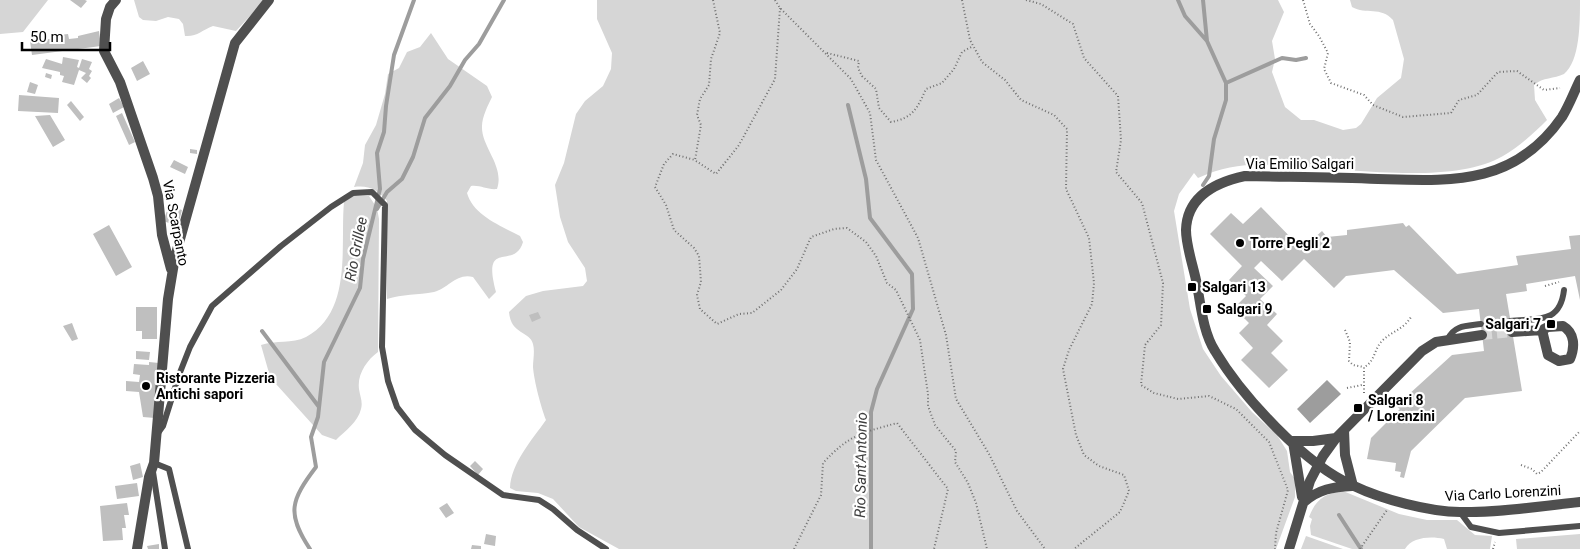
<svg xmlns="http://www.w3.org/2000/svg" width="1580" height="549" viewBox="0 0 1580 549" font-family="Roboto,sans-serif">
  <style>
    .green { fill: #d6d6d6 }
    .water { fill: #9d9d9d }
    .lines { fill: none; stroke-linecap: round; stroke-linejoin: round }
    .stream { stroke: #9d9d9d; stroke-width: 4 }
    .building { fill: #bfbfbf }
    .minor-tunnel { stroke: #d9d9d9; stroke-width: 10; stroke-dasharray: 10 5; stroke-linecap: butt }
    .path { stroke: #717171; stroke-width: 2; stroke-dasharray: 1 2.5; stroke-linecap: butt }
    .service { stroke: #4f4f4f; stroke-width: 6 }
    .minor { stroke: #4f4f4f; stroke-width: 10 }
    .poi-dot { fill: #000; stroke: #fff; stroke-width: 2 }
    .labels { text-anchor: middle; dominant-baseline: central; stroke-width: 4.5; stroke-linejoin: round; paint-order: stroke }
    .street-label { font-size: 14px; fill: #000; stroke: #fff }
    .poi-label { font-size: 14px; font-weight: bold; fill: #000; stroke: #fff; text-anchor: start }
    .water-label { font-size: 15px; font-style: italic; fill: #3e3e3e; stroke: #fff }
  </style>
  <rect width="100%" height="100%" fill="#fff"/>
  <path class="green" d="M0,0H48L23,32L0,34Z
    M134,0H265L236,31L213,26C202,30 197,37 185,36L183,24L179,19L168,17L156,21L143,20L139,17Z
    M597,0H1278L1284,12L1272,41L1275,59L1272,72L1285,107L1301,120H1314L1343,130L1356,128L1361,124L1377,98L1401,78L1404,59L1393,20C1381,6 1366,15 1352,7L1350,0H1580C1580,23 1580,61 1564,74C1554,79 1543,77 1534,85L1535,100L1547,120C1534,133 1520,146 1503,156C1454,185 1351,169 1294,166C1257,164 1232,162 1198,178L1194,173L1179,194L1174,211L1190,309L1203,349L1221,376L1252,412L1277,435L1287,451L1290,472L1295,479V497L1276,549H619L579,527L553,499L538,493L516,491L510,488C511,463 532,440 546,420C541,407 534,381 533,367C533,360 535,351 533,344C530,331 511,335 509,312L526,296L543,291L583,286L587,281L585,268L568,242L560,217L555,185L564,163L576,114L585,101L603,86L611,69L612,53L597,19Z
    M431,33L448,59L487,86L492,97C488,105 482,117 482,126C481,147 505,166 497,189C487,190 481,185 471,186L467,193C473,215 501,226 520,236L523,242C515,271 481,237 496,292L489,299L473,277C456,273 449,288 434,292C418,295 402,294 387,299V201C378,190 369,185 354,187L363,163L365,145L376,125L385,94L388,74L399,68L407,52L420,47Z
    M353,196H369L377,208L379,219L378,352C367,360 357,374 359,389C360,396 363,402 361,409C358,422 345,431 336,440L322,435L276,384L269,373L261,345C276,340 292,344 306,337C353,312 340,245 344,202Z
    M1343,491L1399,514L1427,520H1457L1475,535L1492,536L1490,549H1447L1444,539C1431,536 1412,537 1405,549H1352L1311,535L1310,526L1312,519L1309,517C1316,499 1324,494 1343,491Z
    M1580,534V549H1517L1516,539Z
    M1306,536L1343,549H1301Z"/>
  <path class="water" d="M1327,380L1341,394L1310,423L1297,409Z"/>
  <g class="lines">
    <path class="stream" d="M1178,0L1185,16L1207,41
      M1226,83L1282,58L1296,60L1306,58
      M848,105L866,179L870,218L912,274L913,309L877,389L871,412V549
      M1203,185L1209,176L1214,139L1226,100V83L1207,41L1203,0
      M377,209L387,192L402,179L413,157L425,118L450,86L465,60L479,44L504,0
      M262,331L319,407
      M1339,515L1361,549
      M310,549C286,513 291,500 316,467L311,437L318,417L324,362L360,288L363,259L380,189L377,153L384,132L386,106L394,55L414,0"/>
  </g>
  <path class="building" d="M70,0H85L87,1L81,8Z
    M99,31L101,46L32,55L30,41L60,38L59,35L68,34L69,39L78,38V36Z
    M63,57L79,60L77,67L79,68L82,59L92,62L89,69L92,71L89,76L91,78L87,83L81,78L86,73L79,70L74,85L62,82L64,76L60,75V72L42,68L46,59L62,64Z
    M143,61L150,74L137,81L131,68Z
    M46,73L52,75L51,79L45,77Z
    M30,82L38,85L35,94L27,92Z
    M19,95L59,98L58,113L18,111Z
    M119,98L124,107L113,113L109,104Z
    M71,101L84,117L80,121L67,105Z
    M122,113L135,142L129,145L116,116Z
    M50,115L65,140L53,147L35,116Z
    M190,149L197,150V154L190,153Z
    M174,160L188,167L185,174L170,167Z
    M169,206L182,210L178,226L163,221Z
    M1261,207L1302,249L1322,231L1327,237L1347,235V230L1403,223L1406,227L1409,225L1457,274L1518,265L1516,256L1571,249L1569,236L1580,235V300L1575,276L1526,284L1527,291L1506,294L1522,391L1465,398L1411,451L1404,478L1400,477L1401,472L1395,471L1396,463L1367,459L1371,438L1400,409L1396,406L1452,355L1484,351L1479,309L1443,313L1394,270L1346,276L1334,288L1304,259L1282,281L1261,261L1254,268L1273,286L1260,299L1277,314L1267,325L1283,341L1271,353L1288,370L1269,388L1241,360L1253,348L1239,333L1249,323L1234,308L1246,296L1229,280L1242,266L1210,234L1231,213L1243,224Z
    M109,225L132,267L116,276L93,234Z
    M136,307H157V339H142V331H136Z
    M538,312L541,318L532,322L529,315Z
    M72,323L78,339L72,341L63,326Z
    M136,351L150,352L149,360L136,359Z
    M149,362L159,363L155,418L143,417L139,392L126,391V381L139,382L140,375L133,374L134,364L149,365Z
    M475,461L483,469L478,475L470,466Z
    M140,463L143,477L133,480L130,466Z
    M137,483L139,496L117,499L115,486Z
    M127,503L129,515H124L126,528H122L123,540L103,541L100,506Z
    M447,503L454,513L446,518L439,508Z
    M486,534L496,536L495,546L484,544Z
    M159,544V549H148L147,546Z
    M472,545L481,546V549H471Z"/>
  <g class="lines">
    <path class="minor-tunnel" d="M1482,335L1512,332"/>
    <path class="path" d="M713,0L720,33L711,59L709,85L700,99L697,115L701,125L695,160L673,154L664,164L655,187L666,205L674,230L694,248L699,256L701,282L697,295L700,309L717,324L739,314L752,313L781,290L797,269L811,237L834,229L847,228L866,242L876,256L887,283L896,290L920,340L928,394V406L935,425L956,451L955,462L968,483L976,503L987,549
      M775,0L780,8L851,79L870,113L876,160L918,238L946,335L956,399L989,454L1017,511L1045,549
      M962,0L970,40L982,62L1005,80L1021,100L1054,115L1067,129L1066,189L1089,238L1094,283L1092,304L1069,350L1063,369L1076,435L1084,455L1099,466L1124,475L1129,491L1120,512L1074,549
      M1026,0L1041,4L1073,24L1084,58L1118,96L1121,140L1116,172L1142,203L1163,283L1161,325L1145,345L1141,385L1154,393L1178,399L1209,396L1236,409L1269,442L1288,490L1276,533L1275,549
      M1303,0L1310,24L1319,36L1328,53L1324,69L1331,83L1364,95L1373,105L1403,117L1451,113L1459,100L1477,95L1498,72L1517,71L1544,90L1560,88
      M827,53L859,61L858,68L862,76L876,89L879,108L891,122C913,118 917,109 926,89L942,83L954,69L962,52L973,46
      M696,161L716,174L739,145L775,79L780,8
      M1545,286L1559,282
      M1345,330L1350,342L1349,361L1353,365L1364,367
      M1347,388L1362,385
      M1364,393V367C1375,362 1374,349 1382,341C1392,331 1403,330 1411,317
      M1521,465L1532,469L1537,474L1541,472L1580,431
      M794,549L821,495L823,463C849,435 861,433 897,423L948,489L934,549
      M1360,549L1387,510
      M1493,549L1495,542"/>
    <path class="service" d="M1510,321C1538,318 1560,324 1564,290
      M1448,339C1454,325 1467,326 1481,324
      M158,433L163,426L179,375L190,347L212,306L281,246L331,207L353,193L372,192L385,205L382,347L388,381L397,407L415,430L445,455L503,495L539,500L553,509L577,530L606,549
      M154,463L169,469L188,549
      M153,472L165,549
      M1460,512L1471,527L1499,533L1580,526"/>
    <path class="minor" d="M116,0L110,7L106,19L104,51L120,82L153,178L158,196L162,235L171,269
      M1580,80C1574,92 1569,106 1562,117C1514,186 1452,181 1378,179C1334,177 1289,177 1245,176C1217,182 1187,196 1186,230C1186,247 1194,268 1197,285C1201,306 1203,332 1215,351C1242,396 1305,465 1354,486C1381,499 1430,512 1460,512C1499,513 1540,506 1580,502
      M1512,332L1542,330L1548,327L1563,326C1575,333 1575,347 1570,359L1559,361L1548,355L1542,330
      M1344,430L1345,455L1353,486
      M1293,441H1313L1336,438
      M1293,442L1302,497
      M1304,502C1319,489 1333,487 1352,486
      M137,549L149,477L154,463L168,299L175,257L235,43L269,0
      M1289,549L1310,481L1323,456L1336,438L1422,351L1436,342L1482,335"/>
  </g>
  <g class="poi-dot">
    <circle cx="1240" cy="243" r="5"/>
    <rect x="1187" y="282" width="10" height="10" rx="2.5"/>
    <rect x="1202" y="304" width="10" height="10" rx="2.5"/>
    <rect x="1546" y="319" width="10" height="10" rx="2.5"/>
    <circle cx="146" cy="386" r="5"/>
    <rect x="1353" y="403" width="10" height="10" rx="2.5"/>
  </g>
  <g class="labels">
    <g class="street-label">
      <text x="1300" y="164">Via Emilio Salgari</text>
      <text transform="translate(176 223) rotate(79)">Via Scarpanto</text>
      <text transform="translate(1503 493) rotate(-3)">Via Carlo Lorenzini</text>
    </g>
    <g class="poi-label">
      <text x="1250" y="243">Torre Pegli 2</text>
      <text x="1202" y="287">Salgari 13</text>
      <text x="1217" y="309">Salgari 9</text>
      <text x="1541" y="324" text-anchor="end">Salgari 7</text>
      <text x="156" y="378">Ristorante Pizzeria<tspan x="156" dy="16">Antichi sapori</tspan></text>
      <text x="1368" y="400">Salgari 8<tspan x="1368" dy="16">/ Lorenzini</tspan></text>
    </g>
    <g class="water-label">
      <text transform="translate(356 249) rotate(-79)">Rio Grillee</text>
      <text transform="translate(861 465) rotate(-89)">Rio Sant'Antonio</text>
    </g>
  </g>
  <path d="M22 42v8h88v-8" fill="none" stroke="#000000" stroke-width="2.5"/>
  <text x="30" y="42" font-size="15" fill="#000000" stroke="#ffffff" stroke-width="4" paint-order="stroke">50 m</text>
</svg>
